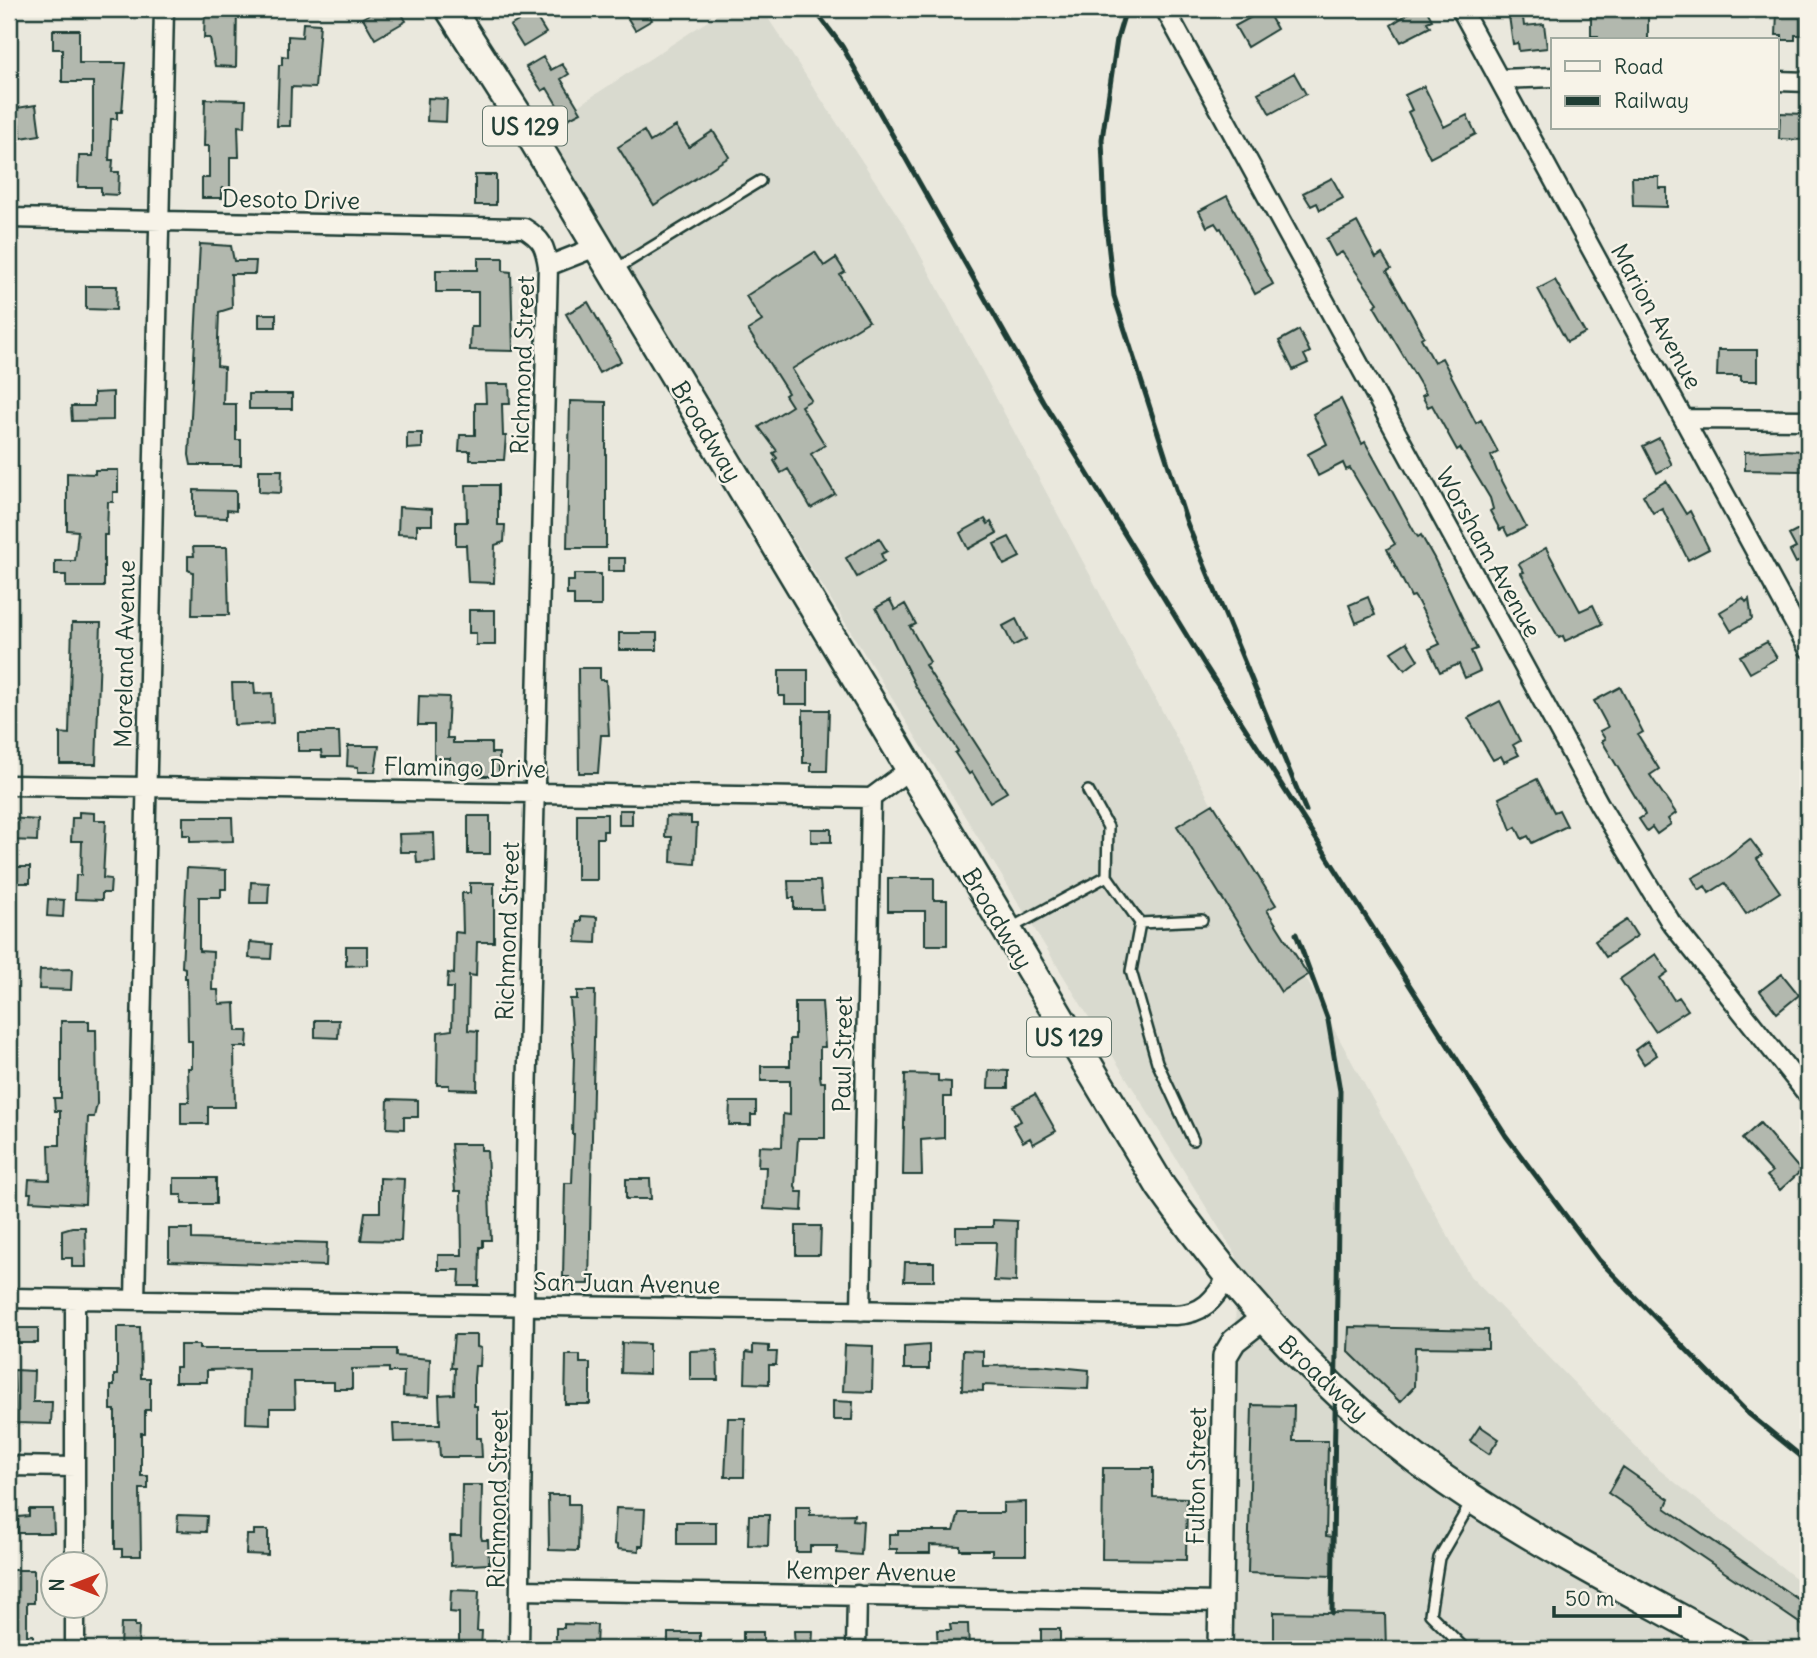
<svg xmlns="http://www.w3.org/2000/svg" width="1817" height="1658" viewBox="0 0 1817 1658" font-family="Delius,sans-serif">
  <style>
    .built { fill: #d9dacf }
    .building { fill: #b2b8ae; stroke: #1f3d34; stroke-width: 2 }
    .lines { fill: none; stroke-linecap: round; stroke-linejoin: round }
    .service-casing { stroke: #1f3d34; stroke-width: 14 }
    .minor-casing { stroke: #1f3d34; stroke-width: 23 }
    .tertiary-casing { stroke: #1f3d34; stroke-width: 28 }
    .primary-casing { stroke: #1f3d34; stroke-width: 33 }
    .service { stroke: #f7f3e8; stroke-width: 9 }
    .minor { stroke: #f7f3e8; stroke-width: 18 }
    .tertiary { stroke: #f7f3e8; stroke-width: 23 }
    .primary { stroke: #f7f3e8; stroke-width: 28 }
    .rail { stroke: #1f3d34; stroke-width: 5 }
    .labels { text-anchor: middle; dominant-baseline: central; stroke-width: 5; stroke-linejoin: round; paint-order: stroke }
    .shield { fill: #f7f3e8; stroke: #60746a; stroke-width: 2 }
    .shield-label { font-size: 23px; font-weight: bold; fill: #1f3d34 }
    .street-label { font-size: 24px; fill: #1f3d34; stroke: #f7f3e8 }
  </style>
  <rect width="100%" height="100%" fill="#eae8dd"/>
  <filter id="ink" filterUnits="userSpaceOnUse"><feTurbulence type="fractalNoise" baseFrequency=".0143" numOctaves="2"/><feDisplacementMap in="SourceGraphic" scale="14" xChannelSelector="R" yChannelSelector="G"/><feConvolveMatrix kernelMatrix="1 2 1 2 8 2 1 2 1" color-interpolation-filters="sRGB"/></filter>
  <g filter="url(#ink)">
    <path class="built" d="M726,9H762L906,228L1255,886L1470,1276L1657,1468L1808,1588V1649H1227L1237,1257L541,130Z"/>
    <path class="building" d="M205,9H237L236,67L215,66L210,38H204Z
      M379,9H399L406,21L375,39L363,18Z
      M622,9H645L652,20L635,30Z
      M1266,9L1277,29L1247,47L1235,26Z
      M1415,9H1426L1432,20L1427,22L1430,27L1401,42L1391,25Z
      M1508,9H1522L1524,26L1544,24L1547,48L1519,51L1518,43L1513,44Z
      M1625,9H1648V40H1598V36H1591V12L1625,13Z
      M533,12L546,33L523,47L510,26Z
      M1777,12L1802,13V35H1795V40H1782V35H1776Z
      M303,23L320,24L315,88L291,87L290,126H277L279,65H282V56L288,57V36L302,37Z
      M53,30H79V63H126L122,112H117V119H111L109,160H113L112,172H119L118,195L101,194V187H78L79,156H93V82H62V49H53Z
      M543,57L551,70L562,64L569,74L561,79L581,112L566,120L547,88L542,91L526,67Z
      M1294,73L1306,94L1270,114L1258,93Z
      M1424,86L1444,127L1467,115L1476,134L1430,158L1408,112L1412,110L1405,95Z
      M428,98L447,99L446,122L427,121Z
      M205,99L246,100L245,127L238,126L239,157H230V188H222V198H202V178H209V146H204Z
      M36,105L40,135L21,138L17,108Z
      M1780,113L1805,114L1803,140L1779,139Z
      M676,126L689,147L713,131L729,157L654,205L618,147L644,131L650,142Z
      M475,175H496V205H475Z
      M1632,177H1659V188H1667V207L1633,206Z
      M1332,178L1343,198L1320,210L1317,203L1311,206L1303,193Z
      M1227,196L1273,284L1255,294L1221,228L1219,229L1215,223L1207,227L1199,211Z
      M1357,222L1376,258L1382,254L1391,269L1387,271L1424,336L1421,338L1434,362L1442,358L1476,423L1481,420L1498,452L1491,456L1497,471L1526,527L1508,536L1504,528L1500,530L1490,511L1493,509L1490,498L1460,448L1457,450L1432,405L1428,407L1422,396L1426,394L1374,306L1378,303L1342,252L1335,256L1326,239Z
      M200,244L231,246L234,261H256L255,274H231L232,308L219,312L217,366L224,367L223,404H236V440H241V465H191L189,455Z
      M815,252L824,266L836,258L845,272L840,275L869,321L792,369L811,400L801,406L825,445L811,454L835,494L811,508L788,469L781,473L774,461L777,458L773,453L777,451L759,427L792,406L785,395L788,393L748,330L762,321L746,296Z
      M478,258H503V271L511,272L513,351L470,350L471,327H478V292H436V270H478Z
      M1555,280L1585,333L1567,342L1538,289Z
      M86,286H117L116,310L86,309Z
      M588,302L621,361L599,373L566,314Z
      M259,314H276V327H259Z
      M1299,330L1310,352L1304,355L1308,363L1293,370L1279,341Z
      M1718,350H1757V381H1741V376H1717Z
      M485,384H509L510,404H502L503,436H506L504,460H470V451H459L460,435H475V403H486Z
      M113,392V420L72,421L71,406H94V393Z
      M249,394H292V409H249Z
      M1341,399L1362,444L1365,442L1415,533L1418,537L1421,535L1434,558L1477,649L1471,651L1480,671L1465,678L1459,664L1440,672L1429,649L1440,644L1418,602L1414,596L1411,597L1387,549L1395,544L1350,468L1346,470L1343,463L1318,476L1308,454L1327,444L1313,414Z
      M570,401L606,402V548H567Z
      M407,433H422V448L407,449Z
      M1659,438L1672,465L1657,473L1643,446Z
      M1783,450L1803,451L1802,471L1745,470V452Z
      M95,470H118V492H113V502H108L107,535H104V587H66V575H55V561H75L78,531L67,530V473L95,474Z
      M259,470H282L281,493L259,492Z
      M1666,481L1686,514L1690,511L1709,549L1688,560L1662,508L1653,513L1643,495Z
      M466,485H498V525H505L504,542L495,545L494,583L468,582L466,545H456V522H467Z
      M194,490L236,491V511L227,510V518L194,517Z
      M399,507L432,509V525H417V535L398,534Z
      M985,519L988,524L991,522L997,533L968,549L960,533Z
      M1808,525V573L1802,560L1796,563L1790,551L1796,548L1789,535Z
      M1009,537L1020,557L1004,565L994,544Z
      M879,538L887,551L881,554L884,561L857,577L846,558Z
      M193,547H227L229,615H192L193,572L188,570V556H194Z
      M1546,548L1580,611L1593,605L1602,624L1565,641L1563,636L1559,638L1521,573L1524,572L1519,564Z
      M608,558H625V571H608Z
      M574,574H601V606H574V595H567V581H574Z
      M1368,597L1375,615L1356,623L1349,605Z
      M1743,598L1746,602L1749,599L1752,619L1731,631L1720,612Z
      M890,600L895,610L905,604L916,624L910,627L930,662L925,665L1007,792L990,802L972,772L969,774L955,753L958,751L916,687L890,635L876,608Z
      M469,610H495V645H476V633H469Z
      M1016,619L1026,639L1013,646L1003,626Z
      M72,623H101L96,764H60V733L69,734Z
      M619,633H657V650H619Z
      M1407,642L1418,660L1405,670L1391,652Z
      M1767,642L1777,658L1750,673L1740,656Z
      M578,668H600V680H606L609,735H601L598,773H579Z
      M779,670H808V704H785V696H779Z
      M232,683H254L255,694L272,693L273,723L234,725Z
      M1620,687L1643,732L1638,735L1659,769L1650,775L1676,813L1668,819L1671,824L1657,834L1652,827L1647,831L1639,819L1645,815L1642,808L1602,741L1605,739L1600,731L1608,727L1594,701Z
      M419,696L449,697L447,738H453V743H491V753H499V776H480V770L450,772V758H434V725H418Z
      M1500,701L1520,741L1513,745L1519,755L1504,762L1501,756L1493,760L1468,718Z
      M803,710H829L827,771H811V763H803Z
      M298,732H339L340,757H322L321,751H298Z
      M348,746H379L375,772H358V767L347,766Z
      M1537,779L1554,812L1559,810L1567,826L1532,843L1528,836L1522,839L1516,827L1511,830L1499,798Z
      M1213,804L1276,905L1267,910L1308,975L1281,992L1177,826Z
      M619,810H632V825H619Z
      M79,812L94,813V820H106L103,878L111,879L110,893H102V900L75,899L76,875H81L82,841H71L72,818H79Z
      M577,814H607V831H603V838H597V880H577Z
      M468,816H490V854H468Z
      M666,816L691,817V824H697L695,864L671,862L672,837H665Z
      M183,817H232L233,841L190,842V835H183Z
      M9,818L38,820L37,841L9,840Z
      M811,829H831V842H811Z
      M434,833L435,862L417,863L416,852H400L399,834Z
      M1750,839L1762,855L1757,859L1780,892L1746,914L1725,883L1709,893L1705,886L1699,890L1692,878L1719,863Z
      M9,867H30V883H9Z
      M187,868L226,870V889H221V897H199V951L213,952L212,990H218L219,1004L235,1003L236,1031H248L247,1047H234L235,1107H208V1124H181V1102H189L188,1068H192V1041H188L187,978H185V968L182,967Z
      M888,878H934V900H947V945H925V911H888Z
      M788,881H820L823,909H794V898H789Z
      M251,882L269,883L268,903H250Z
      M470,883H494V942H477L476,976L469,975L468,1030L478,1031L477,1090L449,1089V1085H437L438,1032L452,1030L453,988H447L448,973L454,974L455,932L463,933L462,893H470Z
      M48,899L64,900L63,917L47,916Z
      M581,916L597,917L596,943L576,942L577,921H581Z
      M1627,920L1637,936L1606,957L1595,941Z
      M250,942L272,944L271,959L249,958Z
      M346,946H367V965L346,966Z
      M1656,954L1668,972L1660,978L1674,1000L1679,997L1688,1010L1655,1031L1620,979Z
      M72,969L71,990L39,989L40,970Z
      M1782,974L1799,995L1777,1013L1760,991Z
      M577,991H595L589,1284H569V1277H563L565,1183H572L574,1134H572L574,1057L570,999H577Z
      M795,1002H822L825,1047H820V1076L821,1082H825V1138H798L795,1186L797,1192H803L802,1211L764,1209L766,1167H758L759,1146L782,1147L783,1114L790,1115V1081H761V1066H790V1039H795Z
      M315,1020H339L338,1038L315,1037Z
      M61,1021H89V1030H96L97,1104L94,1117H88L85,1204L30,1201L31,1193H28L29,1179L50,1180L49,1145H60V1111H55L54,1098H61Z
      M1647,1041L1657,1055L1644,1064L1635,1050Z
      M989,1070L1008,1071V1088H988Z
      M905,1074L938,1075V1081L951,1082V1097H944V1138L921,1140L922,1175H903Z
      M1035,1094L1056,1131L1033,1144L1030,1138L1023,1142L1013,1125L1021,1121L1013,1106Z
      M388,1099L418,1100V1117H404V1129L387,1128Z
      M730,1102H756V1115H751V1125H729Z
      M1760,1123L1801,1171L1780,1190L1767,1176L1772,1172L1742,1139Z
      M451,1144H481V1150H487L491,1240H483V1247H480L479,1286H459L460,1270H438V1255H462L461,1191H455Z
      M174,1178H216V1204H182V1195H174Z
      M380,1178L404,1179L401,1241L361,1240L365,1212H380Z
      M626,1179H650L651,1199H626Z
      M993,1220L1017,1221L1016,1282L994,1281L996,1242H956V1227H993Z
      M796,1226H821L820,1255H796Z
      M72,1227H85L86,1267H72V1258H62V1230Z
      M169,1229H192V1239L327,1243L326,1266L169,1261Z
      M905,1262H934V1281H904Z
      M117,1327H140L141,1378H150V1410H145V1433H141V1476H148V1489H140L141,1556H122V1549H115V1410H111V1386H114V1375H117Z
      M1349,1327L1488,1330V1348L1415,1347L1414,1387L1400,1402L1348,1351Z
      M18,1328H38V1343H18Z
      M454,1335H477V1347L481,1348L480,1366H475L474,1378V1406H477V1438H481L482,1457H440L439,1441L394,1442L393,1424H440L439,1395L454,1394L455,1368H451Z
      M622,1343L649,1344V1374L621,1373Z
      M180,1345H199V1349H396V1356L430,1359L429,1397L403,1396L404,1372H389V1368L352,1369V1389H334V1382H294L295,1408H270V1424L246,1423L248,1369L207,1370V1382H175V1367H180Z
      M753,1345L769,1346V1352H777L776,1365H769V1384L745,1383L746,1352L753,1353Z
      M845,1345L873,1346L872,1392L843,1391Z
      M929,1345V1369H904V1347Z
      M717,1350L718,1380H690V1351Z
      M963,1350L983,1351V1366L1038,1365L1089,1370L1088,1389L983,1385V1391L962,1390Z
      M566,1355H580V1363H590V1404H565Z
      M14,1370L34,1371L33,1402H52L51,1424L16,1423Z
      M833,1401L853,1402L852,1420H833Z
      M1252,1405L1294,1406L1293,1441H1328L1326,1536L1333,1537L1332,1576L1248,1573Z
      M728,1418H745L744,1477H725Z
      M1480,1426L1499,1439L1489,1454L1470,1441Z
      M1623,1467L1669,1499L1665,1508L1808,1606V1629L1608,1493Z
      M1103,1468H1153V1497L1187,1498L1186,1560L1102,1559Z
      M462,1485H482L481,1536L482,1540H488L489,1564L451,1566L450,1536H461Z
      M548,1495H568V1504H579L578,1551L549,1550Z
      M1026,1502V1555H992V1550H960V1546L930,1545V1553H897V1549H889V1534H898V1531H954L959,1513H1003V1503Z
      M796,1507H810V1515L854,1514L853,1520L863,1521L861,1555L837,1553V1546H810V1552H796Z
      M616,1508L645,1509L643,1546H639V1551L617,1549V1545L614,1544Z
      M29,1509H53L54,1533H18V1517L29,1516Z
      M178,1515L207,1516L206,1532L177,1531Z
      M749,1515H769L768,1546L748,1545Z
      M677,1522H716V1544H677Z
      M254,1530H268V1555L246,1554L247,1535H254Z
      M12,1570H34V1603H27V1635H33V1649H9Z
      M451,1590L479,1591L477,1631H482L481,1649H459V1613L450,1612Z
      M1274,1612L1385,1614L1386,1649H1274Z
      M121,1623H135V1626H139L138,1649H120Z
      M564,1624L597,1625L596,1647H564L565,1642H556V1628H564Z
      M950,1624H968L969,1649H938L937,1630H951Z
      M1041,1629H1060V1649H1041Z
      M794,1631H813L812,1649H795Z
      M743,1632H763V1649H743Z
      M668,1633H700V1649H668Z"/>
    <g class="lines">
      <g class="service-casing">
        <path id="service" d="M616,269L760,181
          M1088,791L1108,827L1107,876
          M1140,923L1131,971L1157,1062L1193,1140
          M1011,928L1107,876L1140,923L1202,920
          M1465,1649L1430,1614L1439,1558L1472,1501"/>
      </g>
      <g class="minor-casing">
        <path id="minor" d="M1165,9L1599,804L1670,921L1808,1095
          M1461,9L1808,648
          M1500,79L1553,77
          M1777,81L1808,82
          M9,218L524,228C542,239 545,246 548,266L527,1102L519,1649
          M548,266L596,247
          M1686,419L1808,420
          M9,785L871,798L910,769
          M9,1298L1175,1315C1203,1314 1214,1300 1228,1277
          M75,1300V1564
          M135,1300L164,9
          M861,1311L871,798
          M9,1466L75,1467
          M520,1590L1221,1602
          M75,1649V1606
          M856,1649L857,1595"/>
      </g>
      <g class="tertiary-casing">
        <path id="tertiary" d="M1220,1649L1225,1356L1234,1341L1262,1319"/>
      </g>
      <g class="primary-casing">
        <path id="primary" d="M450,9L533,139L1161,1187C1247,1308 1348,1418 1473,1499C1557,1554 1648,1600 1735,1649"/>
      </g>
      <use href="#service" class="service"/>
      <use href="#minor" class="minor"/>
      <use href="#tertiary" class="tertiary"/>
      <use href="#primary" class="primary"/>
      <path class="rail" d="M814,9L842,46L1043,401L1203,662L1506,1136L1599,1260L1749,1414L1808,1462
        M1126,9L1117,39L1102,139L1105,216L1114,296L1187,523L1306,811
        M1296,934L1328,1020L1340,1091L1332,1613"/>
    </g>
  </g>
  <g class="labels">
    <g class="shield">
      <rect x="483" y="106.5" width="84" height="39" rx="5"/>
      <rect x="1027" y="1017.5" width="84" height="39" rx="5"/>
    </g>
    <g class="shield-label">
      <text x="525" y="126">US 129</text>
      <text x="1069" y="1037">US 129</text>
    </g>
    <g class="street-label">
      <text transform="translate(291 199) rotate(1)">Desoto Drive</text>
      <text transform="translate(1657 316) rotate(61)">Marion Avenue</text>
      <text transform="translate(522 365) rotate(-88)">Richmond Street</text>
      <text transform="translate(707 431) rotate(59)">Broadway</text>
      <text transform="translate(1489 552) rotate(61)">Worsham Avenue</text>
      <text transform="translate(124 654) rotate(-89)">Moreland Avenue</text>
      <text transform="translate(465 767) rotate(1)">Flamingo Drive</text>
      <text transform="translate(998 918) rotate(59)">Broadway</text>
      <text transform="translate(507 931) rotate(-88)">Richmond Street</text>
      <text transform="translate(842 1054) rotate(-89)">Paul Street</text>
      <text transform="translate(627 1283) rotate(1)">San Juan Avenue</text>
      <text transform="translate(1324 1378) rotate(43)">Broadway</text>
      <text transform="translate(1196 1476) rotate(-89)">Fulton Street</text>
      <text transform="translate(497 1499) rotate(-89)">Richmond Street</text>
      <text transform="translate(871 1571) rotate(1)">Kemper Avenue</text>
    </g>
  </g>
  <rect width="1817" height="1658" fill="none" stroke="#f7f3e8" stroke-width="35"/>
  <rect x="18" y="18" width="1782" height="1623" fill="none" stroke="#1f3d34" stroke-width="2.5" filter="url(#ink)"/>
  <rect x="1551" y="38" width="228" height="91" fill="#f7f3e8" stroke="#a1aaa0" stroke-width="2"/>
  <rect x="1565" y="61" width="35" height="10" fill="#f7f3e8" stroke="#a1aaa0" stroke-width="2"/>
  <text x="1614" y="74" font-size="21" fill="#1f3d34">Road</text>
  <rect x="1565" y="96" width="35" height="10" fill="#1f3d34" stroke="#a1aaa0" stroke-width="2"/>
  <text x="1614" y="108" font-size="21" fill="#1f3d34">Railway</text>
  <g transform="translate(74 1585) rotate(270)"><circle r="33" fill="#f7f3e8" stroke="#a1aaa0" stroke-width="2"/>
  <path d="M0-5L12 26L0 18L-12 26Z" fill="#c8321e"/>
  <text y="-10" font-size="19" font-weight="bold" text-anchor="middle" fill="#1f3d34">N</text>
  </g>
  <path d="M1554 1606v10h126v-10" fill="none" stroke="#1f3d34" stroke-width="3.5"/>
  <text x="1565" y="1606" font-size="21" fill="#1f3d34" stroke="#f7f3e8" stroke-width="5" paint-order="stroke">50 m</text>
</svg>
